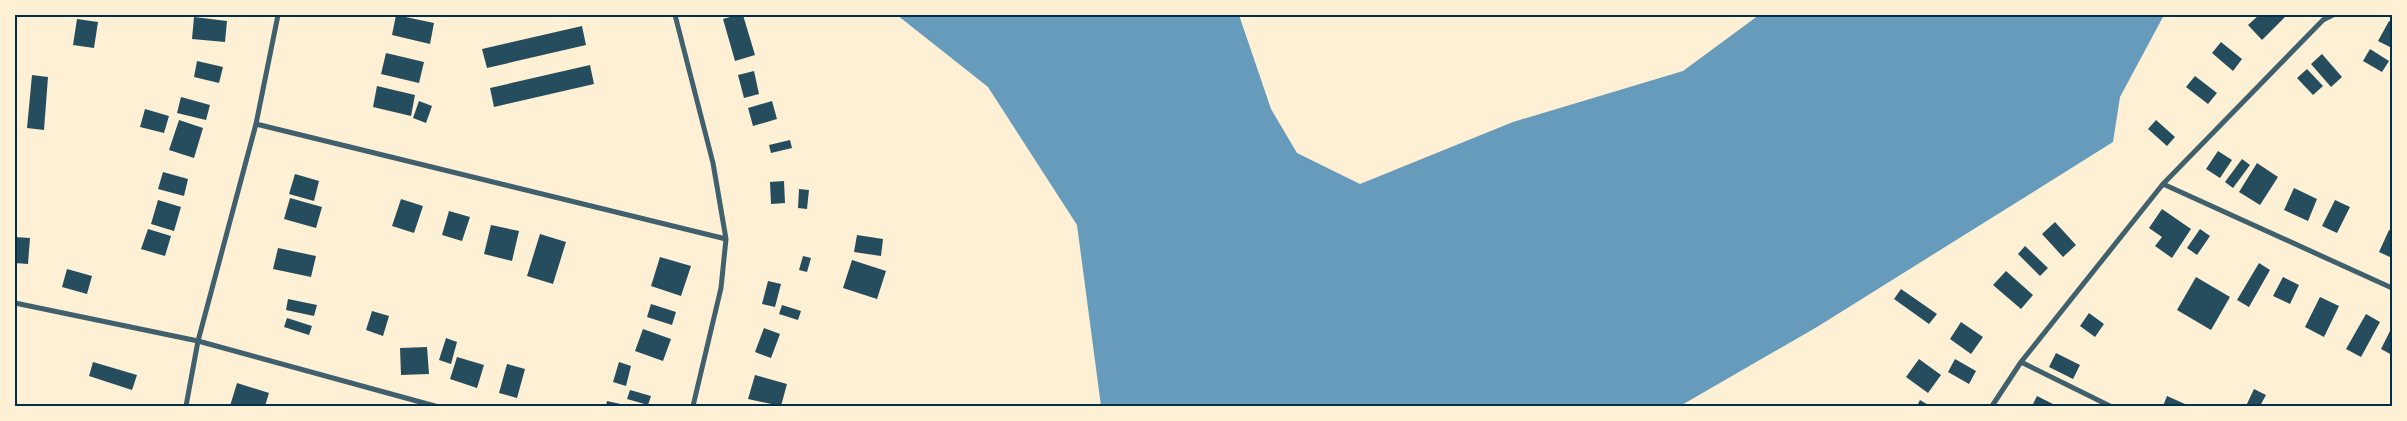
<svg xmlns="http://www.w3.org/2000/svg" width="2407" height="421" viewBox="0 0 2407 421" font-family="'Alegreya Sans',sans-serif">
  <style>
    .water { fill: #669bbc }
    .building { fill: #264d5e }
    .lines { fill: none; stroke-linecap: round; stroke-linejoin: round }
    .minor { stroke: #3f606c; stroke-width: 5 }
    .neatline { fill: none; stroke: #003049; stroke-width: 2 }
  </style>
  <rect width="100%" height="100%" fill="#fdf0d5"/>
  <path class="water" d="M897,15H1239L1271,109L1297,153L1360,184L1513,122L1683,71L1759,15H2164L2120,97L2113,142L1817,327L1680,406H1101L1077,225L988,87Z"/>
  <path class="building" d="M396,15L434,23L430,44L392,35Z
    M737,15H743L755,55L735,61L723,19Z
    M2259,15H2283L2285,17L2262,40L2248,25Z
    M194,17L227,21L225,42L192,39Z
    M77,19L98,22L94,48L73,45Z
    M2389,21L2392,22V48L2378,41Z
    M582,26L586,45L487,68L482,49Z
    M2221,42L2242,59L2233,71L2212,53Z
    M2370,49L2389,61L2382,72L2363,61Z
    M386,53L424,62L419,83L381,74Z
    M2322,54L2342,77L2331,87L2311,64Z
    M197,61L223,67L219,83L194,77Z
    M590,65L594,84L494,107L490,88Z
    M2307,69L2323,86L2313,95L2297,78Z
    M754,71L759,94L744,98L738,75Z
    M32,75L48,77L44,130L27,128Z
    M2195,76L2217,93L2208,104L2186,87Z
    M377,86L415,95L411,116L373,107Z
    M181,97L210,105L206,120L177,113Z
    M419,101L432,106L426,123L413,118Z
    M772,101L777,119L753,126L748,108Z
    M145,109L169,116L164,133L140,127Z
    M179,120L203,128L194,158L169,150Z
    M2156,120L2175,137L2167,146L2148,129Z
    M790,140L792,148L771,153L769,145Z
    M2218,151L2232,160L2220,178L2206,169Z
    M2242,159L2250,165L2233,188L2225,182Z
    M2257,163L2278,177L2260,205L2239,192Z
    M163,172L188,179L184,196L158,189Z
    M295,174L319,181L314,201L289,194Z
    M784,181L785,203L771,204L770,182Z
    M2294,188L2317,199L2308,221L2284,210Z
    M799,189L809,190L807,209L798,208Z
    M290,198L322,207L316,228L284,219Z
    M401,199L423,206L414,233L392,226Z
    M158,200L181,207L174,231L151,224Z
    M2335,200L2350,207L2337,233L2322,226Z
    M2162,209L2191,229L2172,258L2155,246L2162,237L2149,228Z
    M449,211L470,217L462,241L442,235Z
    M2055,222L2076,245L2063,257L2042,234Z
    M491,225L519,231L512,261L484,254Z
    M148,229L171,236L165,256L141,249Z
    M2200,229L2210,236L2197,255L2187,248Z
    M2389,230L2392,231V258L2379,252Z
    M540,234L566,242L553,284L527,276Z
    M857,235L883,239L881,256L854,252Z
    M15,237L30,238L28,264L15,263Z
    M2025,246L2048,268L2040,276L2018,254Z
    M278,248L316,256L311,277L273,269Z
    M803,256L811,258L807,272L799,270Z
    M660,257L691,266L681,296L651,286Z
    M852,260L886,271L877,299L843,288Z
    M2259,263L2270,270L2249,307L2237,300Z
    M67,269L92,276L87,294L62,287Z
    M2006,271L2033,295L2021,309L1993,285Z
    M2196,277L2230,297L2211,330L2177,310Z
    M2283,277L2299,285L2290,304L2273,296Z
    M768,281L781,284L775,307L762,304Z
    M1901,289L1937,314L1929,324L1894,299Z
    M2320,297L2339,306L2324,337L2305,327Z
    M288,299L317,305L314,316L286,310Z
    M651,304L676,312L672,325L647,317Z
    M782,305L801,311L798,320L779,314Z
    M372,311L389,316L383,336L366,330Z
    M2089,313L2104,324L2095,337L2080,326Z
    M2366,314L2380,322L2361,357L2346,349Z
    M287,318L312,326L309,335L284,327Z
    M1961,322L1983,337L1971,354L1950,339Z
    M2392,327V355L2381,349Z
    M764,328L780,334L771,358L755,352Z
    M643,329L671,339L663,361L635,351Z
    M446,338L457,342L451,364L439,360Z
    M427,347L429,374L401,375L400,348Z
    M2056,353L2080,365L2073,379L2049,367Z
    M457,357L484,365L477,388L450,379Z
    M1919,359L1941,375L1928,393L1906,377Z
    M1955,359L1976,371L1969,384L1948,372Z
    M93,362L137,375L132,390L89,376Z
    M619,362L631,366L626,386L613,382Z
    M507,364L525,369L517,398L499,393Z
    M755,375L787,384L781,406L748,399Z
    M237,383L269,393L265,406H230Z
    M2254,389L2266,395L2260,406H2246Z
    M630,390L651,396L648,405L627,399Z
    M2037,396L2057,406H2032Z
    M2167,396L2185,404L2184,406H2163Z
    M1920,400L1930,406H1917Z
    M607,401L625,405V406H606Z"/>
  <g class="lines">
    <path class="minor" d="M675,15L713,163L726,239L721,288L693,406
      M256,124L726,239
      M2163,184L2392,288
      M15,303L198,341L435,406
      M2021,362L2110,406
      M186,406L198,341L256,124L278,15
      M1992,406L2021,362L2163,184L2323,20L2333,15"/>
  </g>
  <rect width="2407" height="421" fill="none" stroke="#fdf0d5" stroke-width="32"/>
  <rect x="16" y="16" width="2375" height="389" class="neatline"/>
</svg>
